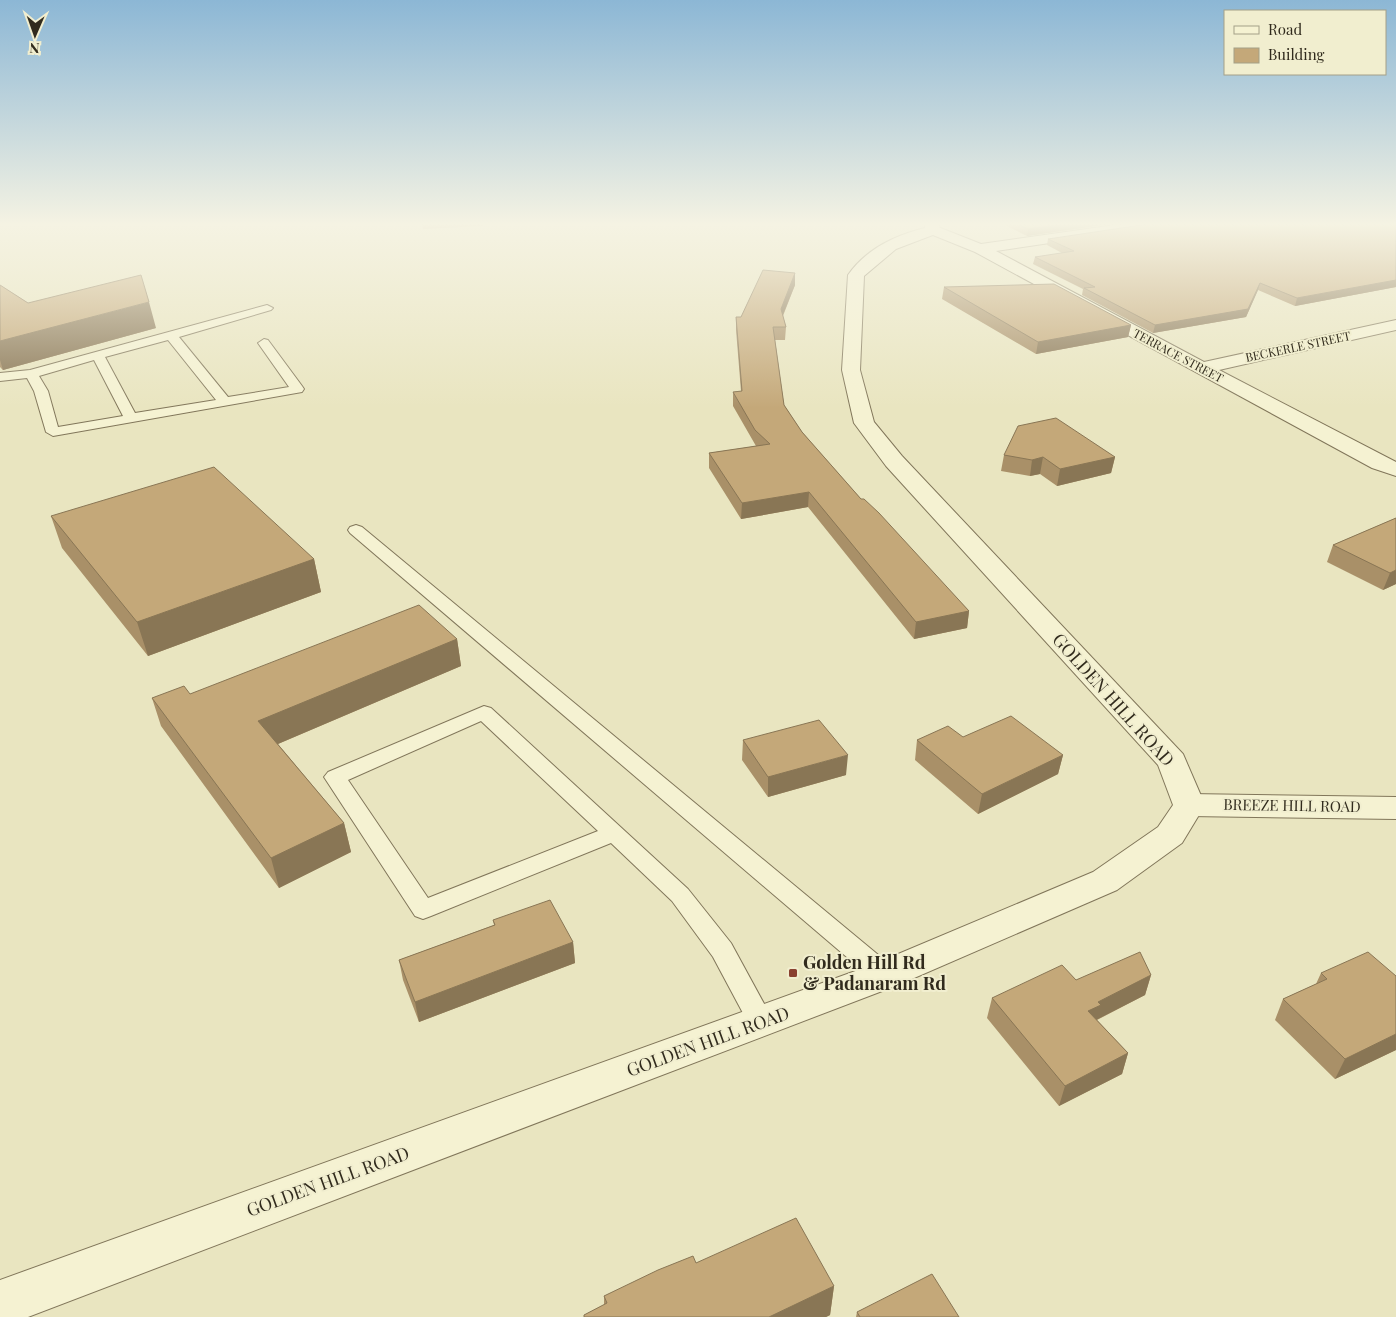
<svg xmlns="http://www.w3.org/2000/svg" width="1396" height="1317" viewBox="0 0 1396 1317" font-family="'Playfair Display',serif">
	<rect width="100%" height="100%" fill="#e9e5c0"/>
	<g fill="none" stroke-linecap="round" stroke-linejoin="round">
		<!-- service casing -->
		<g stroke="#81765a" stroke-width="2">
			<path id="service" d="M267,305L273,308L271,310L179,337L228,397L289,387L258,343L264,339L268,340L302,386L304,389L302,392L53,436L46,432L34,391L27,378L0,381V373L30,370ZM168,340L216,400L135,413L105,357ZM94,360L123,416L58,427L48,391L39,376Z
				M356,525L362,527L894,968L898,975L894,982L885,985L876,982L350,533L348,530L350,527Z
				M484,706L491,708L688,889L731,943L774,1022L770,1030L761,1033L752,1030L713,957L672,901L611,843L431,916L423,919L415,916L324,777L328,772ZM481,721L598,831L428,898L348,780Z"/>
		</g>
		<!-- minor casing -->
		<g stroke="#81765a" stroke-width="2">
			<path id="minor" d="M1122,224H1158L1151,228L996,251L1204,362L1396,320V330L1219,370L1396,462V476L1372,468L975,252L928,233L926,230L933,226L938,227L981,244Z
				M1189,794L1396,797V819L1189,816L1178,813L1173,805L1178,797Z"/>
		</g>
		<!-- tertiary casing -->
		<g stroke="#81765a" stroke-width="2">
			<path id="tertiary" d="M925,224H939L940,230L938,233L896,249L864,276L860,370L874,422L902,456L1183,754L1205,805L1182,843L1117,890L898,985L28,1317H0V1280L872,965L1093,872L1158,827L1173,805L1158,765L886,466L854,423L842,370L848,275C866,249 896,235 925,228Z"/>
		</g>
		<!-- service -->
		<use href="#service" fill="#f5f2d2" fill-rule="evenodd"/>
		<!-- minor -->
		<use href="#minor" fill="#f5f2d2" fill-rule="evenodd"/>
		<!-- tertiary -->
		<use href="#tertiary" fill="#f5f2d2" fill-rule="evenodd"/>
	</g>
	<!-- wall -->
	<path fill="#a99068" d="M422,224H483V226L423,229Z
		M1003,224H1109L1027,236Z
		M1396,224V287L1295,306L1258,290L1246,317L1153,333L1082,295L1083,289L1033,264L1035,257L1062,253L1047,245L1048,239Z
		M795,273V285L783,316L786,327L785,340H775L784,405L802,432L861,499L969,611L967,628L914,639L808,507L741,519L709,468V453L756,446L733,406V392L741,391L736,330V317H741Z
		M0,285L28,303L156,328L3,370L0,367Z
		M944,287L1131,325L1128,337L1036,354L942,299Z
		M1004,455L1115,457L1111,473L1057,486L1040,474L1030,476L1001,471Z
		M51,516L314,559L321,592L148,656L62,548Z
		M1396,518V584L1383,590L1327,562L1333,545Z
		M457,639L461,666L278,744L344,823L351,852L279,888L161,726L152,698L190,694Z
		M963,737L1063,755L1058,774L978,814L915,760L917,740Z
		M743,740L846,775L768,797L742,760Z
		M493,920L573,942L575,963L419,1022L403,980L399,960L494,925Z
		M1321,973L1396,976V1050L1335,1079L1275,1020L1283,999L1316,984Z
		M1151,975L1145,995L1097,1020L1128,1053L1122,1074L1059,1106L987,1018L992,998L1076,980Z
		M696,1263L834,1286L830,1315L826,1317H584V1315L604,1305V1296Z
		M857,1312L959,1317H856Z"/>
	<!-- shaded-wall -->
	<path fill="#897655" d="M1064,224H1109L1027,236L1028,229Z
		M795,273V285L780,322L781,309Z
		M1396,280V287L1295,306L1297,298Z
		M1260,283L1258,290L1246,317L1153,333L1155,325Z
		M149,302L156,328L3,370L0,360V341Z
		M1131,325L1128,337L1036,354L1038,342Z
		M1043,457L1040,474L1030,476L1032,460Z
		M1115,457L1111,473L1057,486L1060,469Z
		M809,492L808,507L741,519L742,503Z
		M314,559L321,592L148,656L137,622Z
		M1396,570V584L1383,590L1390,573Z
		M969,611L967,628L914,639L916,622Z
		M457,639L461,666L266,749L258,721Z
		M848,755L846,775L768,797V777Z
		M1063,755L1058,774L978,814L982,794Z
		M344,823L351,852L279,888L271,858Z
		M573,942L575,963L419,1022L415,1002Z
		M1151,975L1145,995L1096,1020L1088,1011L1098,1002Z
		M1396,1034V1050L1335,1079L1345,1059Z
		M1128,1053L1122,1074L1059,1106L1065,1086Z
		M834,1286L830,1315L826,1317H769Z"/>
	<!-- building -->
	<path fill="#c4a879" stroke="#897655" d="M1018,224H1064L1028,229Z
		M1148,224H1396V280L1297,298L1260,283L1248,309L1155,325L1084,288L1095,287L1035,257L1074,251L1048,239Z
		M763,270L795,273L781,309L786,327H773L784,405L802,432L861,499H864L879,513L969,611L916,622L809,492L742,503L709,453L770,444L755,430L733,392L742,391L736,317H741Z
		M141,275L149,302L0,341V285L28,303Z
		M1054,284L1131,325L1038,342L944,287Z
		M1056,418L1115,457L1060,469L1043,457L1032,460L1004,455L1018,426Z
		M214,467L314,559L137,622L51,516Z
		M1396,518V570L1390,573L1333,545Z
		M419,605L457,639L258,721L344,823L271,858L152,698L184,686L190,694Z
		M1011,716L1063,755L982,794L917,740L948,726L963,737Z
		M819,720L848,755L768,777L743,740Z
		M550,900L573,942L415,1002L399,960L495,925L493,920Z
		M1140,952L1151,975L1098,1002L1101,1005L1088,1011L1128,1053L1065,1086L992,998L1062,965L1076,980Z
		M1368,952L1396,976V1034L1345,1059L1283,999L1327,979L1321,973Z
		M796,1218L834,1286L769,1317H584V1315L607,1303L604,1296L658,1270L693,1256L696,1263Z
		M932,1274L959,1317H860L857,1312Z"/>
	<!-- sky -->
	<linearGradient id="sky" x2="0" y2="1"><stop stop-color="#8cb7d5"/><stop offset="0.55" stop-color="#f5f3e3"/><stop offset="1" stop-color="#f5f3e3" stop-opacity="0"/></linearGradient>
	<rect width="1396" height="408" fill="url(#sky)"/>
	<!-- markers -->
	<rect fill="#8a412f" stroke="#f1eecf" stroke-width="2" x="788" y="968" width="10" height="10" rx="2.5"/>
	<g text-anchor="middle" stroke-width="4" stroke-linejoin="round" paint-order="stroke">
		<!-- far-street labels -->
		<g font-size="12" fill="#312b1d" stroke="#f1eecf">
			<text transform="translate(1298 347) rotate(-12)" y="4">BECKERLE STREET</text>
			<text transform="translate(1178 356) rotate(28)" y="4">TERRACE STREET</text>
		</g>
		<!-- street labels -->
		<g font-size="15" fill="#312b1d" stroke="#f1eecf">
			<text transform="translate(1292 806) rotate(1)" y="5">BREEZE HILL ROAD</text>
		</g>
		<!-- near-street labels -->
		<g font-size="18" fill="#312b1d" stroke="#f1eecf">
			<text transform="translate(1113 700) rotate(48)" y="6">GOLDEN HILL ROAD</text>
			<text transform="translate(708 1042) rotate(-20)" y="6">GOLDEN HILL ROAD</text>
			<text transform="translate(328 1182) rotate(-20)" y="6">GOLDEN HILL ROAD</text>
		</g>
		<!-- near-poi labels -->
		<g font-size="18" font-weight="bold" fill="#312b1d" stroke="#f1eecf" text-anchor="start">
			<text x="803" y="969">Golden Hill Rd<tspan x="803" dy="21">&amp; Padanaram Rd</tspan></text>
		</g>
	</g>
	<!-- legend -->
	<rect x="1224" y="10" width="162" height="65" fill="#f1eecf" stroke="#a4a088"/>
	<rect x="1234" y="26" width="25" height="8" fill="#f5f2d2" stroke="#a4a088"/>
	<text x="1268" y="35" font-size="15" fill="#312b1d">Road</text>
	<rect x="1234" y="48" width="25" height="15" fill="#c4a879" stroke="#a4a088"/>
	<text x="1268" y="60" font-size="15" fill="#312b1d">Building</text>
	<!-- north arrow -->
	<g transform="translate(35 35) rotate(182)" stroke="#f1eecf" stroke-width="4" paint-order="stroke">
	<path d="M0-4L9 19L0 12L-9 19Z" fill="#312b1d"/>
	<text y="-8" font-size="14" font-weight="bold" text-anchor="middle" fill="#312b1d">N</text>
	</g>
</svg>
